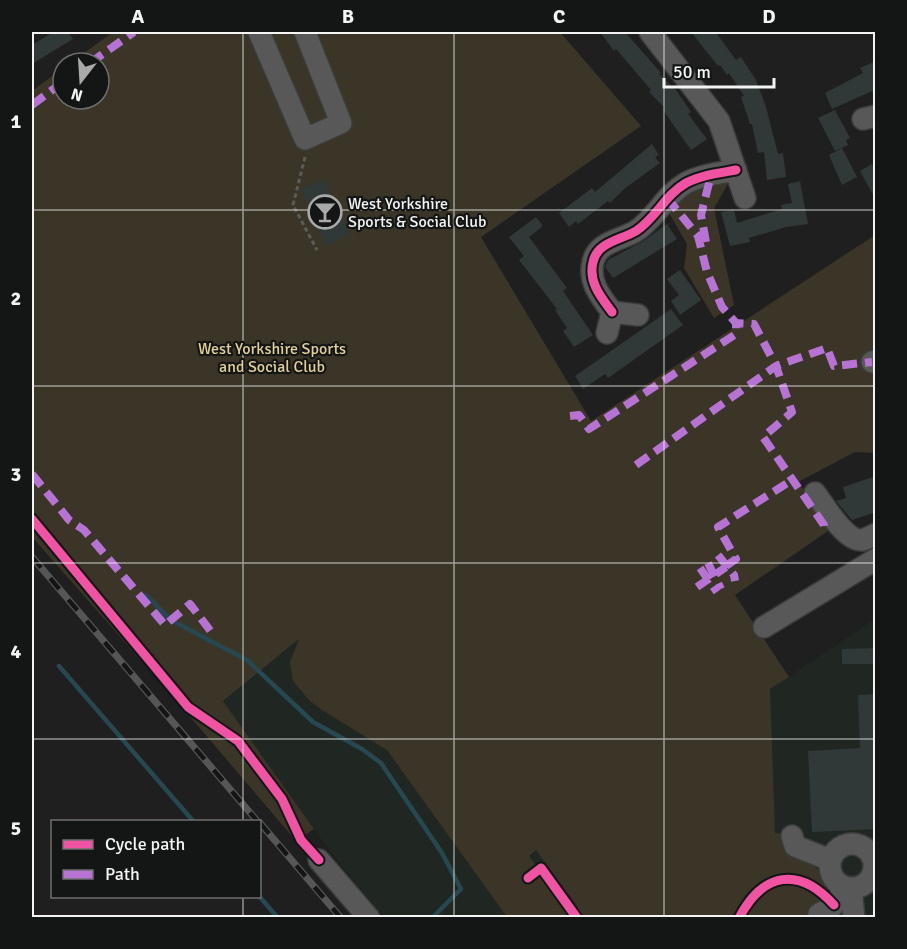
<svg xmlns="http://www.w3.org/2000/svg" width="907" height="949" viewBox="0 0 907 949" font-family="Signika,sans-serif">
	<rect width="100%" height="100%" fill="#1e1f1e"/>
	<!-- built -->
	<path fill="#202722" d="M875,619V917H384L329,850L223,701L302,637L757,698Z"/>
	<!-- green -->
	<path fill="#3a3526" d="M113,32H560L641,126L481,237L591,421L875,235V453L855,452L798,482L831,529L735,595L789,677L770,689L775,833L786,834L791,851L824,873L829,895C789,860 759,875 736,917H579L575,912L578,907L536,850L529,856L574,917H507L387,750L322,710L310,701L293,681L290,662L299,639L223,701L314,829L296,841L175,699L32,537V91L63,68V99H99V63H70Z
		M736,170L714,208L734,305L714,318L684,268L687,244L663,203Z
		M787,881C816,886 821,893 836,917L742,918C755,894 760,887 787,881Z"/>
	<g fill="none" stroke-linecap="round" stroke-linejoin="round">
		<!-- stream -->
		<path stroke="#274751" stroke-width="4.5" d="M143,597L146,595L171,620L247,660L313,722L362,749L381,763L442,853L461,889L432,918
			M59,666L194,822
			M259,896L278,918"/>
	</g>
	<!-- building -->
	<path fill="#313938" d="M53,32H68L73,39L32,64V45Z
		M600,32H625L661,73L659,74L676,90L691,112L688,114L707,139L691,150L663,110L665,108L649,92L651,90L616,49L614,51Z
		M691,32H720L717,34L736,60L741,57L756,80L766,107L778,154L783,153L786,177L767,180L764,152L758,153L752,124H750L741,97L744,96L729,73L727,75L720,65L718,66Z
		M876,61V98L872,91L832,109L825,93L863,73L860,68Z
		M835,110L850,138L846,140L848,145L835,151L818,118Z
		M652,144L659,155L655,157L660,163L624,189L610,203L608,201L578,224L576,221L569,227L559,213L592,188L595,192Z
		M842,148L857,177L842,185L829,155Z
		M872,164L876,172V200L860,171Z
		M324,179L350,235L326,246L301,189Z
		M800,181L808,224L786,227L749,238L750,242L730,246L721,212L734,210L737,223L782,209L781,205L792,203L788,184Z
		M536,217L543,226L529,237L567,288L563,291L593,335L574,347L563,331L567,328L555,310L557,309L519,260L524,256L509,237Z
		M667,224L677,239L613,278L605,267L608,260L642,242Z
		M680,270L701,300L680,315L671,301L679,295L667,279Z
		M671,309L683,325L608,378L605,374L583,389L575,376Z
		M876,476V512L852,520L836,501L846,498L843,487Z
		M876,648V664H842V649Z
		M876,694V829L812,832L808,751L860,748L858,695Z"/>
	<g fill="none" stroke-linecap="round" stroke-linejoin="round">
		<!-- minor casing -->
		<g stroke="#3a3c3a" stroke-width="24">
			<path id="minor" d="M259,32L305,139L341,123L305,32
				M650,32L719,121L745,198
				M863,119L876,116
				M612,312C601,297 588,282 593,262C597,242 621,240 636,231C656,218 665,195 686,183C701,175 719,173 736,170
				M607,333L612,312L638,315
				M872,362L876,361
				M815,493C824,505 845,541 862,540C866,539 872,536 876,534
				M764,627L876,559
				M792,836L795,846L830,860
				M830 866a22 22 0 1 1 44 0a22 22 0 1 1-44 0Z
				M319,860L369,918
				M851,888L854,918
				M819,914L831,908L847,888"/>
		</g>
		<!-- path -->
		<path stroke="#5a5b5a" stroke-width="3" stroke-dasharray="4.5 3" stroke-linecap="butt" d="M305,157L293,205L317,250"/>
		<!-- minor -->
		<use href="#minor" stroke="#575857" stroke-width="21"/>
		<!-- rail casing -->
		<g stroke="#555655" stroke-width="7">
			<path id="rail" d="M32,557L258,822
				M260,823L341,918"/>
		</g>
		<!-- rail -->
		<use href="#rail" stroke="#141615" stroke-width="4.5" stroke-dasharray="14" stroke-linecap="butt"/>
		<!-- quiet -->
		<path stroke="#b673d3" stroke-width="8" stroke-dasharray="15 8" stroke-linecap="butt" d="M90,63L134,32
			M32,105L63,82
			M667,198L698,236L707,272L722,307L736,323L754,324L776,366L792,412L763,437L824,525L825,534
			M706,242L701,215L711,175
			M570,416L579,415L589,429L736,334V323
			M636,465L776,366L827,348L834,366L872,362
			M32,474L69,520L84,530L165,625L190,604L215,637
			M718,555L734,575L735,581
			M708,563L721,589
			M726,566L736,559L718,527L792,480
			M700,568L717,592
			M697,587L726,567"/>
		<!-- cycleway casing -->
		<g stroke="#141615" stroke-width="13">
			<path id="cycleway" d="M612,312C601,297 588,282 593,262C597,242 621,240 636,231C656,218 665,195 686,183C701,175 719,173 736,170
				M32,519L188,707L238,741L282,799L301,840L319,860
				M528,878L541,868L577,918
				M739,918C763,872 799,866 834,905"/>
		</g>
		<!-- cycleway -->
		<use href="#cycleway" stroke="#f153a3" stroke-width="9"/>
	</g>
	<!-- grid -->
	<path fill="none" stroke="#f3f4f3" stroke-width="1.5" stroke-opacity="0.55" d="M243,32V822M454,32V918M664,32V918M32,210H876M32,386H876M32,563H876M32,739H876M243,896V918"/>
	<!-- icons -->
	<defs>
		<g id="bar-ring" transform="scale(1.725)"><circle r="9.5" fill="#141615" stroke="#a8a9a8" stroke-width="1.5"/><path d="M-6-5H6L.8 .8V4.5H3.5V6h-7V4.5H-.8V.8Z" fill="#a8a9a8"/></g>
	</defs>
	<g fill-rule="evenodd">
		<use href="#bar-ring" x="325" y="212"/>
	</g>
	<g text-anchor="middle" stroke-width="4.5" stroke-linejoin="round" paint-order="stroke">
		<!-- poi labels -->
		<g font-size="16" fill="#f3f4f3" stroke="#141615" text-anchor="start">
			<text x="348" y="209">West Yorkshire<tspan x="348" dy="18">Sports &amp; Social Club</tspan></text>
		</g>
		<!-- park labels -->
		<g font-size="16" fill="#e2d098" stroke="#141615">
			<text x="272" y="354">West Yorkshire Sports<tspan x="272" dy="18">and Social Club</tspan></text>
		</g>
	</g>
	<!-- border -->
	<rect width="907" height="949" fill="none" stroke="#141615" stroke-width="66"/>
	<!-- legend -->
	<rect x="51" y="820" width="210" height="78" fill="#141615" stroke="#6d6f6e" stroke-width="1.5"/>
	<rect x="63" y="840" width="30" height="9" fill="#f153a3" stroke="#6d6f6e" stroke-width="1.5"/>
	<text x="105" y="850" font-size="18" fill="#f3f4f3">Cycle path</text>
	<rect x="63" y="870" width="30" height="9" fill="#b673d3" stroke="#6d6f6e" stroke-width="1.5"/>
	<text x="105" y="880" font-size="18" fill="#f3f4f3">Path</text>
	<!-- north arrow -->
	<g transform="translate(81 81) rotate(197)"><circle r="28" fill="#141615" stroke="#6d6f6e" stroke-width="1.5"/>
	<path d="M0-4.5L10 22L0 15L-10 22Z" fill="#a8a9a8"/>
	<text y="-9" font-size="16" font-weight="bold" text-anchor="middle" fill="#f3f4f3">N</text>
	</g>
	<!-- scale -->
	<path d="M664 78v9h110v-9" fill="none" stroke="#f3f4f3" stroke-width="3"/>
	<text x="673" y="78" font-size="18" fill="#f3f4f3" stroke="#141615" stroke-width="4.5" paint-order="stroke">50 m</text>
	<rect x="33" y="33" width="841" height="883" fill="none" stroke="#f3f4f3" stroke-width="2"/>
	<g font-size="20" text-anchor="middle" font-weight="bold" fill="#f3f4f3">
		<text x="138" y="23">A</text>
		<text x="348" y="23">B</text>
		<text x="559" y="23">C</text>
		<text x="769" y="23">D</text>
		<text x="16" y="128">1</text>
		<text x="16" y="305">2</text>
		<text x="16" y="481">3</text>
		<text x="16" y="658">4</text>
		<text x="16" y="835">5</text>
	</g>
</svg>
